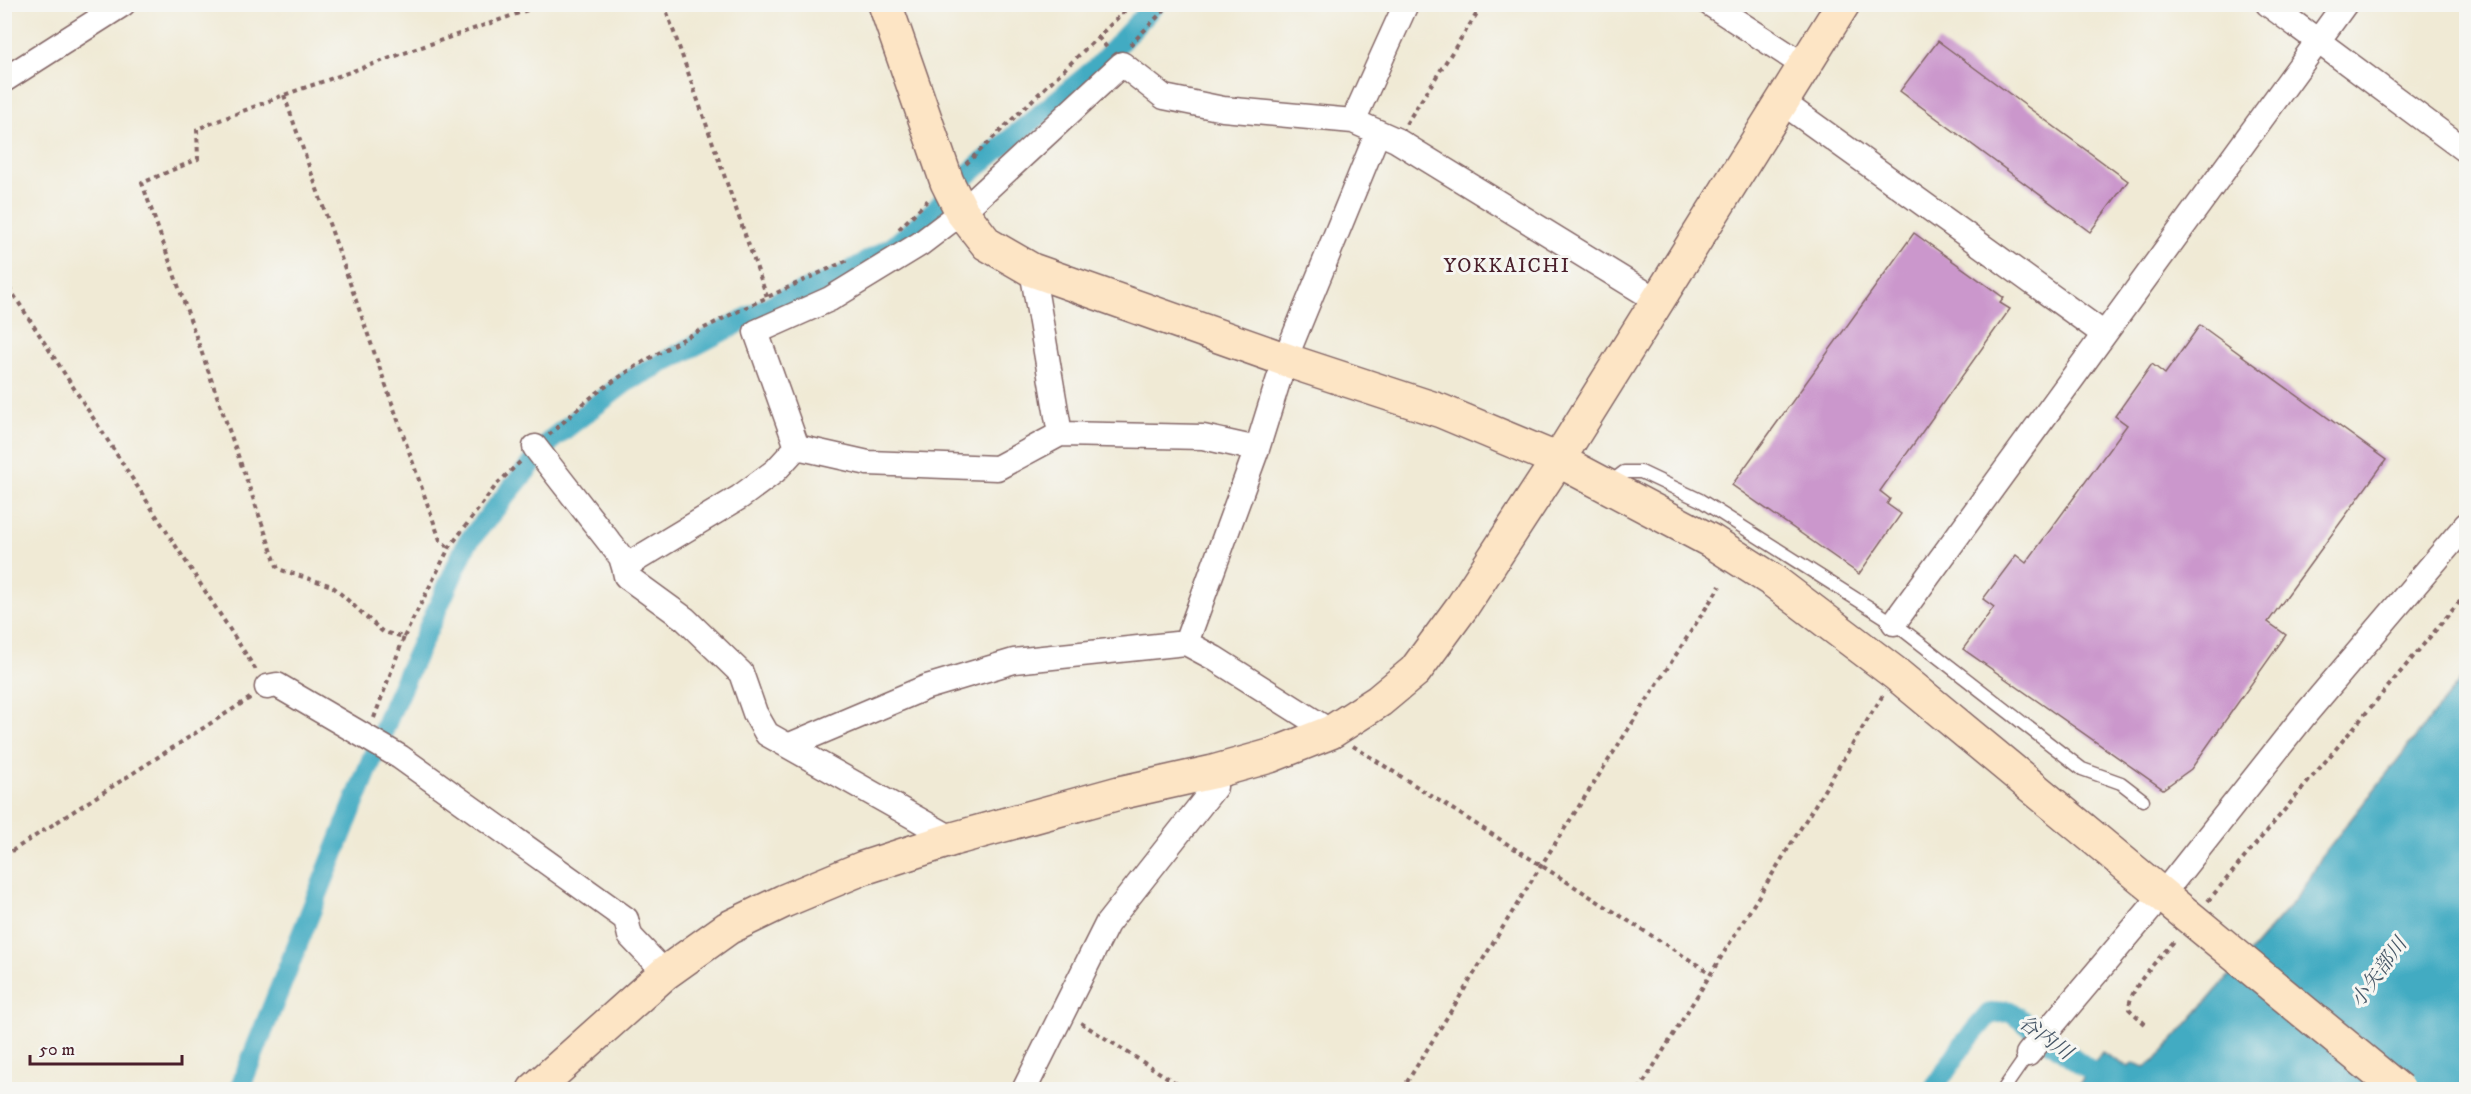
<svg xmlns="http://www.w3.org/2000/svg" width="2471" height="1094" viewBox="0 0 2471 1094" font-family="'IM FELL DW Pica','Noto Serif JP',serif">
	<rect width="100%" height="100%" fill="#f6f6f2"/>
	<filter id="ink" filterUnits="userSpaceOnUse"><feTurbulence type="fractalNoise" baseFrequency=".0167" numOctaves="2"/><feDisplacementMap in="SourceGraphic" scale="12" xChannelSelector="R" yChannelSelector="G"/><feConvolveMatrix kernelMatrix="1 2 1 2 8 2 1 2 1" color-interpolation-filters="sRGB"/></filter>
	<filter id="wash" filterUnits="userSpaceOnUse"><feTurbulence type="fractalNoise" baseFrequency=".008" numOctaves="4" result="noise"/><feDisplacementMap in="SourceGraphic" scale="24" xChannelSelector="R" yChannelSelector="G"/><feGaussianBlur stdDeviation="1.35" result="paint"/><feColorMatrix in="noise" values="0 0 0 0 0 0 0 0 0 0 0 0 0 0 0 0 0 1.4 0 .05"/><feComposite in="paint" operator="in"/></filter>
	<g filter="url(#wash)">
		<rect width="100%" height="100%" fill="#f0ead5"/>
		<!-- water -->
		<path fill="#42abc2" stroke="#466576" stroke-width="1.5" d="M2466,673V1089L2075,1090L2102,1052L2128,1067L2134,1063L2145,1067L2154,1062L2302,892L2322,856Z"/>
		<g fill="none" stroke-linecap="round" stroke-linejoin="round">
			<!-- canal -->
			<path stroke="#42abc2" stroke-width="21" d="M239,1090L394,704L467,543L552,439L626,382L783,299L840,277L894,246L937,208L966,176L1097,67L1155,4
				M1933,1090L1962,1046L1989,1014L2009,1011L2117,1090"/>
		</g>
		<g id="blocks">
			<!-- building -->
			<path fill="#cb97cc" d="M1938,41L2128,181L2090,232L1900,91Z
				M1914,233L2004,298L2000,303L2010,309L1880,491L1890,499L1887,504L1901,514L1859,574L1732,485Z
				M2200,325L2386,460L2268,622L2286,635L2191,769L2163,789L1963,649L1994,607L1983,599L2016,555L2026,563L2127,425L2115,416L2152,364L2165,374Z"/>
		</g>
	</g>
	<g filter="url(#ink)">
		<use href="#blocks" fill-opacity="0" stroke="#846666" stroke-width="1.5"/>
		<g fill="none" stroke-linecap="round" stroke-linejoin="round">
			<!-- lane casing -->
			<g stroke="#846666" stroke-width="15">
				<path id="lane" d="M1611,485L1615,479L1624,472H1641L1700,500L1894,623L2082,769L2121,783L2143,800
					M2003,1090L2028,1054"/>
			</g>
			<!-- street casing -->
			<g stroke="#846666" stroke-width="27">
				<path id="street" d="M1710,4L1805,66
					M2268,4L2466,151
					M4,80L123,4
					M1782,102L2104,334
					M1353,121L1406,4
					M1032,270L1060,434
					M535,447L621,557L624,567L740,497L775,471L797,447
					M1257,449L1203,437L1060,434L997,468L868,463L797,447L756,332L830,299L920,244L962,212L1122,64L1164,97L1223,109L1353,121L1396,140L1658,301
					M624,567L626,576L685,619L741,673L755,713L767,734L953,839
					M1894,623L2345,4
					M1186,643L1257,449L1285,359L1378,132
					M267,687L277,685L400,757L626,919L630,936L665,973
					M790,745L927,687L1014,661L1186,643L1214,658L1331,732
					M2028,1054L2162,895L2303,717L2466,525
					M1024,1090L1107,924L1215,787L1213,772"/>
			</g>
			<!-- secondary casing -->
			<g stroke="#846666" stroke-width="36">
				<path id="secondary" d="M885,4L947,182L962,212L987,244L1032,270L1298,364L1441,411L1558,460L1711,541L1772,580L1896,674L2171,902
					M534,1090L665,973L728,928L784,901L863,868L953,839L1119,793L1213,772L1270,756L1331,732L1379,701L1415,671L1462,607L1558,460L1843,4"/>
			</g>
			<!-- path -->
			<path stroke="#846666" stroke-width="4" stroke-dasharray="4.5 4.5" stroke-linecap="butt" d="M664,4L767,297
				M1098,37L1109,50
				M1130,45L1170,4
				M284,95L440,540L449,548
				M1406,124L1483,4
				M966,164L1132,4
				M899,229L928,200
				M4,280L256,670
				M549,435C564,422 579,407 594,395C668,340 766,298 850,259
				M404,637L449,548L497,484L520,462
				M374,718L404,637L383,632L332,586L278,569L142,183L198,159L197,129L284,95L545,4
				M1353,746L1712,974
				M4,856L250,698
				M2208,901L2466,594
				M1081,1023L1187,1090
				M2145,1024L2129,1009C2129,986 2162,956 2176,939
				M1402,1090L1542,864L1720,586
				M1639,1090L1883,695"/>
			<!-- lane -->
			<use href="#lane" stroke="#fff" stroke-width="12"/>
			<!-- street -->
			<use href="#street" stroke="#fff" stroke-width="24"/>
			<!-- secondary -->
			<use href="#secondary" stroke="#fde5c5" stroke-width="33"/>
			<!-- secondary-bridge casing -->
			<g stroke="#846666" stroke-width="36" stroke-linecap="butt">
				<path id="secondary-bridge" d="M2171,902L2399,1090"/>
			</g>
			<!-- secondary-bridge -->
			<use href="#secondary-bridge" stroke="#fde5c5" stroke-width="33"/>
		</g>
	</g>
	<g text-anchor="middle" stroke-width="6" stroke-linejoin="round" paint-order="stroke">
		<!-- neighbourhood labels -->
		<g font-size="20" letter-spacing="1.5" fill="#4a1f2b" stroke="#f6f6f2">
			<text x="1507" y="272">YOKKAICHI</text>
		</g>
		<!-- water labels -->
		<g font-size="20" font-style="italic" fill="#475767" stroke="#f6f6f2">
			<text transform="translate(2378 972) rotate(-54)" y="7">小矢部川</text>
			<text transform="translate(2046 1037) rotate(36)" y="7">谷内川</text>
		</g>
	</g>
	<!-- margin -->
	<rect width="2471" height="1094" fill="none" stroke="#f6f6f2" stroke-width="24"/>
	<!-- scale -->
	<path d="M30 1055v9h152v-9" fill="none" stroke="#4a1f2b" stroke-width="3"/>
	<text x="39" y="1055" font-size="18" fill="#4a1f2b" stroke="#f6f6f2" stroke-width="4.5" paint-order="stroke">50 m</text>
</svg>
